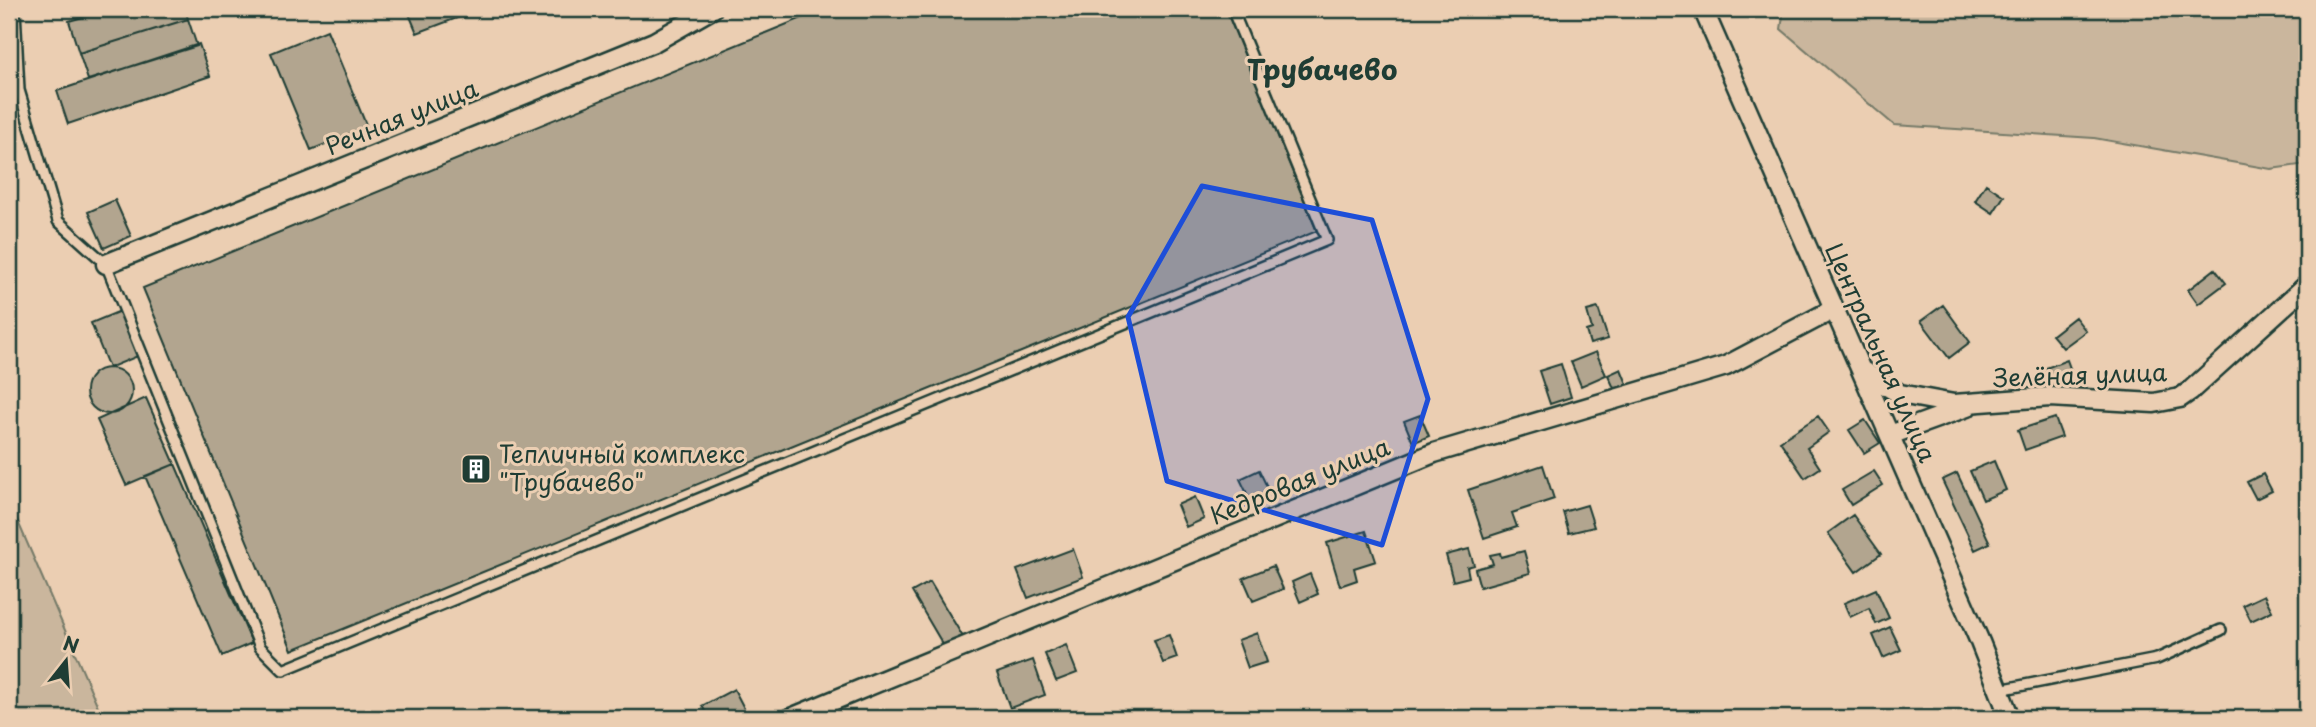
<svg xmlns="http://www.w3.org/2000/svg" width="2316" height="727" viewBox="0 0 2316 727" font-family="'Playpen Sans',sans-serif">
	<rect width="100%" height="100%" fill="#ebceb2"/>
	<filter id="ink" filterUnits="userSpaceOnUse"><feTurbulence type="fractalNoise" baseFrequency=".0143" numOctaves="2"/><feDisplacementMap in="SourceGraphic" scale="14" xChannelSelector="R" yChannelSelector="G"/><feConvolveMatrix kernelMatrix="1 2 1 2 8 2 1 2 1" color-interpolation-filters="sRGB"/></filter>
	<g filter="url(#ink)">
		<!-- green -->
		<path fill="#cab69d" stroke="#747a68" stroke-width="2" d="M1784,9H2307V164L2271,169L2094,138L1894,125L1781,29Z
			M9,501L103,718H9Z"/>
		<!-- building -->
		<path fill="#b2a58f" stroke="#1f3d34" stroke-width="2" d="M110,9H185L188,19L79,53L69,21Z
			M407,9H481L417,33Z
			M824,9H1226L1317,231L292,650L143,288Z
			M188,19L197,46L88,80L79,53Z
			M327,30L367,127L311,150L271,53Z
			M199,44L210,76L68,124L57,91Z
			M1986,184L2004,196L1993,213L1975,201Z
			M115,200L131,236L104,248L88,212Z
			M2215,269L2226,283L2198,304L2188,290Z
			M1943,305L1970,342L1949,358L1921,321Z
			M1598,308L1608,339L1590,344L1586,331L1592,329L1587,311Z
			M120,311L138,356L109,368L91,323Z
			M2075,317L2086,331L2063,348L2052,335Z
			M1596,352L1606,375L1581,386L1571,362Z
			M2067,360L2075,382L2047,393L2038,371Z
			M1561,364L1571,397L1550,404L1539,371Z
			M86 391a23 23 0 1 1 46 0a23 23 0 1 1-46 0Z
			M1621,369L1630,391L1618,397L1608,375Z
			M146,398L175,464L126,485L97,420Z
			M1420,415L1429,436L1413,443L1404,421Z
			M1818,416L1829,432L1807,448L1820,468L1805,478L1780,441Z
			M2055,418L2062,437L2025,450L2018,430Z
			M1865,420L1880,443L1864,453L1849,430Z
			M1994,461L2006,490L1983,500L1970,471Z
			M175,464L252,643L222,656L145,476Z
			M1543,465L1554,499L1512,513L1517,527L1484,538L1468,490Z
			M1259,470L1270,493L1251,502L1240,479Z
			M1874,471L1883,485L1851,505L1842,490Z
			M1957,473L1990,543L1975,550L1942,480Z
			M2263,474L2272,491L2256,499L2247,482Z
			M1195,497L1204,519L1186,527L1177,505Z
			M1587,505L1594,527L1569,533L1563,512Z
			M1853,515L1881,554L1856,572L1828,533Z
			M1366,531L1376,561L1354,568L1357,580L1340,586L1327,543Z
			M1073,549L1083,577L1028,598L1017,570Z
			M1469,549L1474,565L1467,567L1469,577L1453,581L1446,555Z
			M1524,551L1530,573L1480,587L1475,569L1493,564L1490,555L1500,553L1501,557Z
			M1273,566L1283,589L1253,601L1243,578Z
			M1310,574L1318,594L1300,602L1292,582Z
			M930,582L963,637L945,648L912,592Z
			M1876,589L1889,618L1876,624L1869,608L1850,617L1844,603Z
			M2264,595L2272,611L2251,621L2243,605Z
			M1890,627L1901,650L1883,658L1873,635Z
			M1257,633L1267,662L1248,668L1238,640Z
			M1169,635L1177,658L1163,663L1154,640Z
			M1066,645L1077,673L1056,681L1045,654Z
			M1033,660L1045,695L1010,708L997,673Z
			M734,689L746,712L733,718H709L702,706Z"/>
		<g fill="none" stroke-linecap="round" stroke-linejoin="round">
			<!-- service casing -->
			<g stroke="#1f3d34" stroke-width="14">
				<path id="service" d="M15,9L19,90L58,221L106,264L260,647L283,670L1327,240L1232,9
					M1999,690L2157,659L2221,630"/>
			</g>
			<!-- minor casing -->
			<g stroke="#1f3d34" stroke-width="23">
				<path id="minor" d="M1703,9L1980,642L2010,718
					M106,264L654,42L712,9
					M1861,370L1900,394L1954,404L2050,397L2154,403L2180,398L2190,391L2307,285
					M1890,435L1967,407
					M791,718L1434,453L1726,366L1834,309"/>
			</g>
			<!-- service -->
			<use href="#service" stroke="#ebceb2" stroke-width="9"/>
			<!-- minor -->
			<use href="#minor" stroke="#ebceb2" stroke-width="18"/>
		</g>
	</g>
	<!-- marked area -->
	<path fill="#1d4ed8" fill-opacity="0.2" stroke="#1d4ed8" stroke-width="5" stroke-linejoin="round" d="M1202,186L1372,220L1428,399L1382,545L1167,481L1128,317Z"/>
	<!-- icons -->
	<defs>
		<g id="building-square" transform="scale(1.575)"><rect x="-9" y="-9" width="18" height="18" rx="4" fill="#1f3d34" stroke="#ebceb2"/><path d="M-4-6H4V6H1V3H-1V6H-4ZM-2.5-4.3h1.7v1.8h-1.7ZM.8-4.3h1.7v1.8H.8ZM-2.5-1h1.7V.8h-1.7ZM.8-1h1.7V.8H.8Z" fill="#fff"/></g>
	</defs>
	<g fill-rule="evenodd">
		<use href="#building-square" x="476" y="469"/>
	</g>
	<g text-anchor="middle" stroke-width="6" stroke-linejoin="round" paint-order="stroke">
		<!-- street labels -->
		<g font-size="24" fill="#1f3d34" stroke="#ebceb2">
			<text transform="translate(402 118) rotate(-22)" y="8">Речная улица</text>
			<text transform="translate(1880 353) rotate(66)" y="8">Центральная улица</text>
			<text transform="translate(2080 376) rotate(-2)" y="8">Зелёная улица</text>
			<text transform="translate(1300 482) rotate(-22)" y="8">Кедровая улица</text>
		</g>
		<!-- poi labels -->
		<g font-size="24" fill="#1f3d34" stroke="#ebceb2" text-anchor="start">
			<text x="499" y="463">Тепличный комплекс<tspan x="499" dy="28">"Трубачево"</tspan></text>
		</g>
		<!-- quarter labels -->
		<g font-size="28" font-weight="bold" fill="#1f3d34" stroke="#ebceb2">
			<text x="1322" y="80">Трубачево</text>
		</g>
	</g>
	<!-- margin -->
	<rect width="2316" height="727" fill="none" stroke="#ebceb2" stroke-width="35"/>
	<rect x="18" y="18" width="2281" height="692" fill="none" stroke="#1f3d34" stroke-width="2.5" filter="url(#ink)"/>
	<!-- north arrow -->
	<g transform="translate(66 661) rotate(17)" stroke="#ebceb2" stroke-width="5" paint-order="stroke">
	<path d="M0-5L12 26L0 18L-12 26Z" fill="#1f3d34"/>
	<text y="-10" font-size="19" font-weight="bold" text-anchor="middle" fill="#1f3d34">N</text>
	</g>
</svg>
